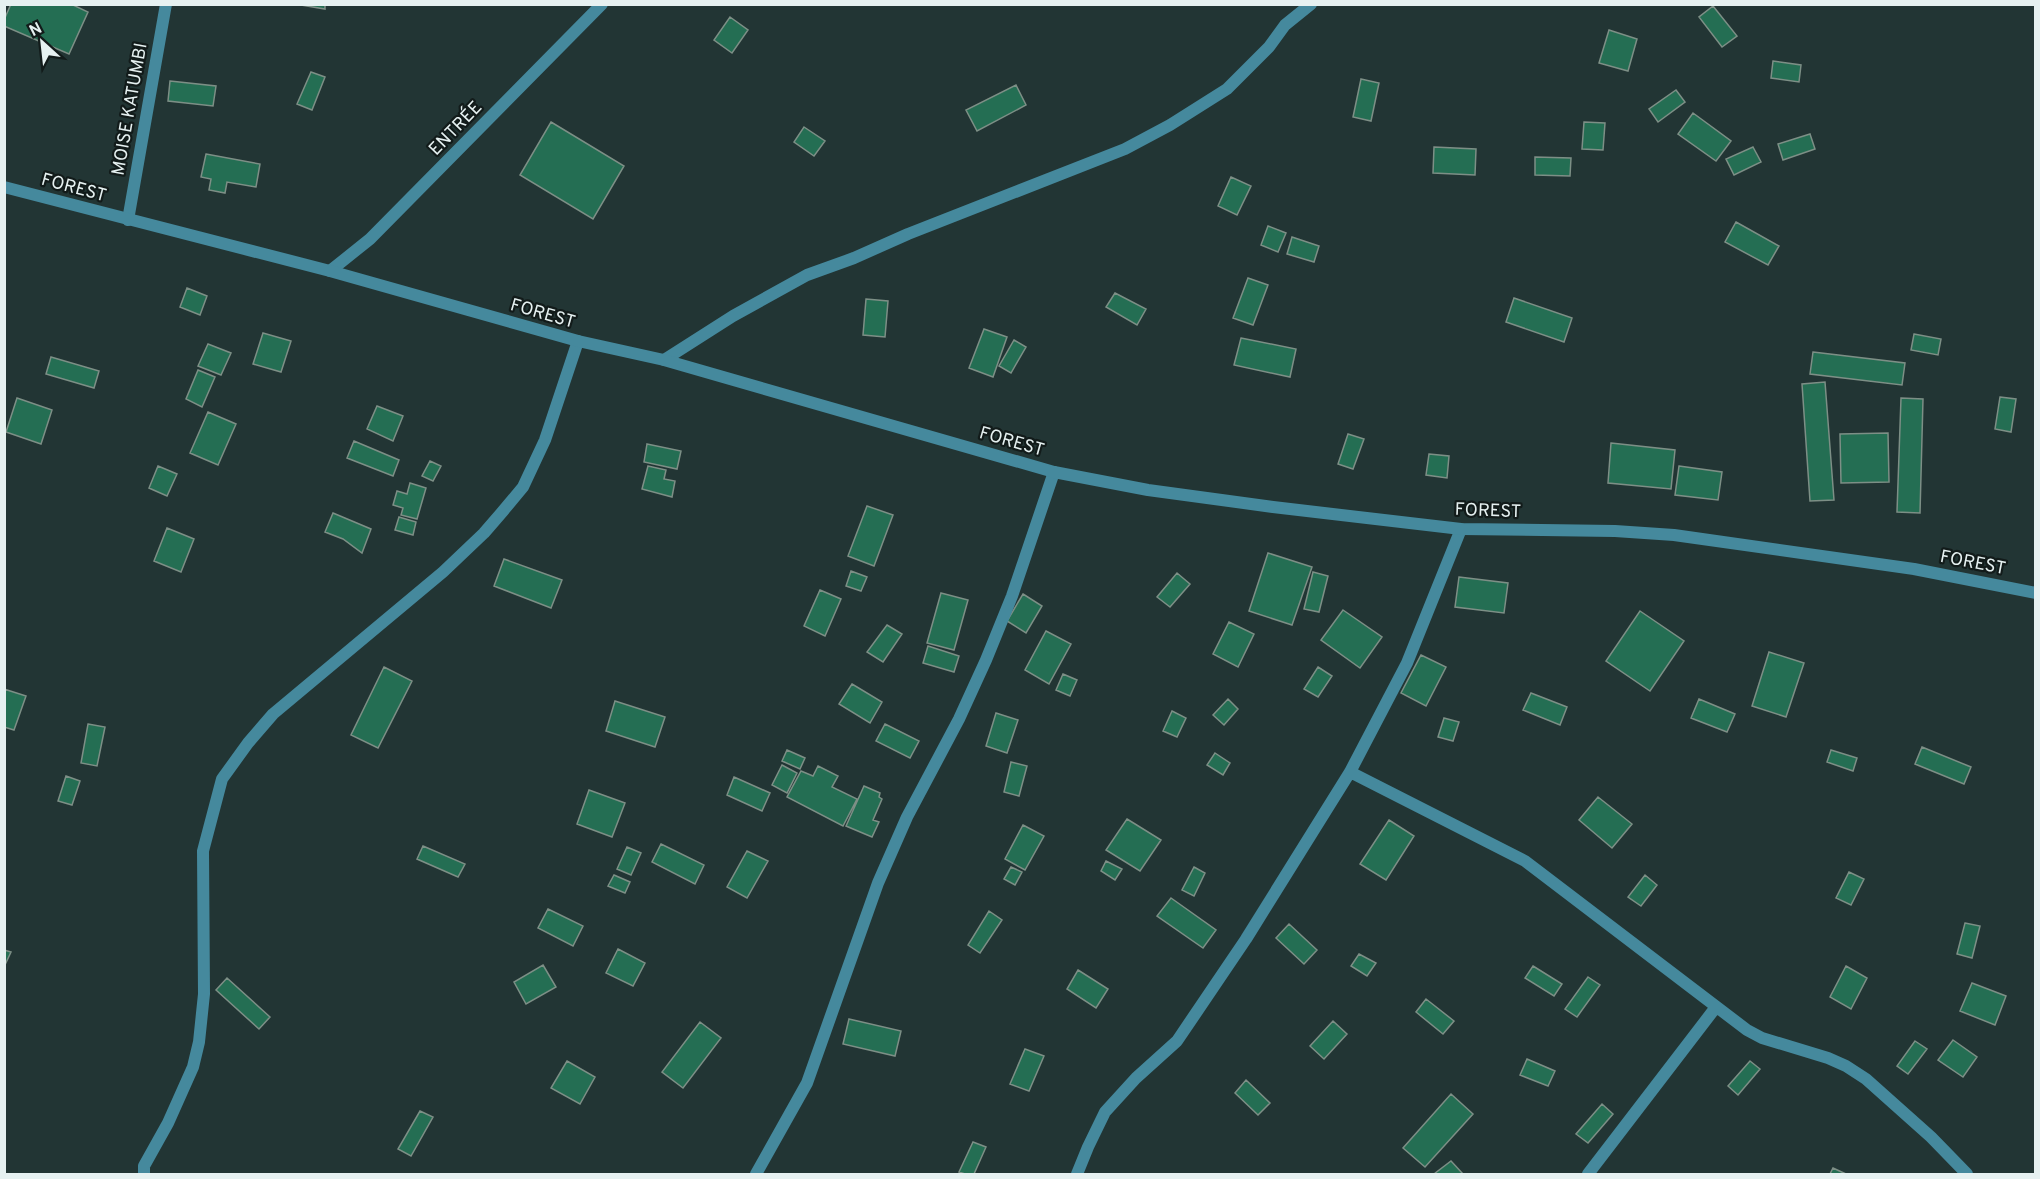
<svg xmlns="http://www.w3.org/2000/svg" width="2040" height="1179" viewBox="0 0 2040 1179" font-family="Overpass,sans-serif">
	<rect width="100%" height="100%" fill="#223534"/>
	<!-- building -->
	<path fill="#246e53" stroke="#7d8f86" stroke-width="1.5" d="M11,4H71L88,12L69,54L4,26V20Z
		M295,4H325V9Z
		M1713,6L1737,36L1722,47L1699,17Z
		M730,17L748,30L732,53L714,40Z
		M1609,30L1637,39L1628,71L1599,63Z
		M1773,61L1801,65L1799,82L1771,78Z
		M311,72L325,77L312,110L297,104Z
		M1361,79L1379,83L1371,121L1353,117Z
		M170,81L216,86L213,106L168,101Z
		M1016,85L1026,105L977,131L966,110Z
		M1676,90L1685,102L1658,122L1649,109Z
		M1693,113L1731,141L1716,161L1678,134Z
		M551,122L624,166L593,219L520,175Z
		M1584,122L1605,123L1603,150L1582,149Z
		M804,127L825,141L814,156L794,142Z
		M1810,134L1815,149L1783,160L1778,144Z
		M1434,147L1476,149L1475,175L1433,173Z
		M1753,147L1761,162L1734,175L1726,159Z
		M206,154L260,164L256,187L227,182L225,193L209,190L211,179L201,177Z
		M1535,157L1571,158L1570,176L1535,175Z
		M1231,177L1251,186L1237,215L1218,206Z
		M1736,222L1779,246L1768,265L1725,242Z
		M1268,226L1286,233L1278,252L1261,245Z
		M1292,237L1319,246L1314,262L1287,254Z
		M1248,278L1268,285L1253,325L1233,318Z
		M187,288L207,296L200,315L180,307Z
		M1115,293L1146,309L1137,325L1106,307Z
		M1514,298L1572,318L1564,342L1506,322Z
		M866,299L888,301L885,337L863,335Z
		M984,329L1007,337L993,377L969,368Z
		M263,333L291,341L281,372L253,364Z
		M1914,334L1941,339L1938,355L1911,350Z
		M1241,338L1296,349L1290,377L1234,365Z
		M1014,340L1026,347L1011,373L999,366Z
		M208,344L231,353L221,375L198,366Z
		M1813,352L1905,363L1902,385L1810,374Z
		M51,357L99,371L94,388L46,374Z
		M198,370L215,377L202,407L186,399Z
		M1825,382L1834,500L1810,501L1802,384Z
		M2000,397L2016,399L2011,432L1995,429Z
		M17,398L52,410L41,444L6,432Z
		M1901,398L1923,399L1920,513L1897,512Z
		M377,406L403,416L393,441L367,429Z
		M208,412L236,424L218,465L190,453Z
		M1888,433L1889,482L1841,483L1840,434Z
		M1348,434L1364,439L1353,469L1338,464Z
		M354,441L399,460L393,476L347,458Z
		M1611,443L1675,450L1671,489L1608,483Z
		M647,444L681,451L677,469L644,462Z
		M1429,454L1449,456L1447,478L1426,475Z
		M430,461L441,466L433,481L422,476Z
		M158,466L177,474L167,496L149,488Z
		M648,466L666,470L664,479L675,481L672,497L642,489Z
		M1679,466L1722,472L1718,500L1675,495Z
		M410,483L426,488L417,519L401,515L403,508L393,505L397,491L407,494Z
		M867,506L893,515L874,566L848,556Z
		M333,513L371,529L362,553L343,539L325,532Z
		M399,517L416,522L413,535L395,530Z
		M167,528L194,539L181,572L154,561Z
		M1268,553L1312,567L1292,625L1249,611Z
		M504,559L562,580L551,608L494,586Z
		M851,571L867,577L861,591L846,586Z
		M1313,572L1328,576L1319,612L1304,609Z
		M1177,573L1190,584L1170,607L1157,597Z
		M1459,577L1508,583L1504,613L1455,607Z
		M820,590L841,599L825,636L804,626Z
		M941,593L968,600L954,650L927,643Z
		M1023,594L1042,606L1026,633L1007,621Z
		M1343,610L1382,637L1360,668L1321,640Z
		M1640,611L1684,641L1650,691L1606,661Z
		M1229,622L1254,634L1238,667L1213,654Z
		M887,625L902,634L883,662L867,652Z
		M1046,631L1071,644L1049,684L1025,670Z
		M928,646L959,656L954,672L923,663Z
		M1769,652L1804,663L1786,717L1752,706Z
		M1421,655L1446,667L1426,706L1401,693Z
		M384,667L412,681L378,748L351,735Z
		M1318,667L1332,676L1318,697L1304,689Z
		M1063,674L1077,680L1070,696L1056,690Z
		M852,684L882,702L870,723L839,704Z
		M4,689L26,696L14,730L4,727Z
		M1531,693L1567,707L1560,725L1523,710Z
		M1228,699L1238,709L1224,725L1213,715Z
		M1699,699L1735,714L1727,732L1691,718Z
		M615,701L665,717L655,747L606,731Z
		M1172,711L1186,718L1177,737L1163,731Z
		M996,713L1018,720L1007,753L986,746Z
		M1444,718L1459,722L1453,741L1438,737Z
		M88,724L105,727L97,766L81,763Z
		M885,724L919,741L910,758L876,741Z
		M1922,747L1971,767L1964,784L1915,764Z
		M787,750L805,758L800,769L782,761Z
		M1831,750L1857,758L1853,771L1827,762Z
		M1215,753L1230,763L1223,775L1207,765Z
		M1011,762L1027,766L1019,796L1004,792Z
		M782,765L797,773L787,793L772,785Z
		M818,766L838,776L832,787L857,799L843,826L787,797L801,771L813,776Z
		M66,776L80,781L72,805L58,801Z
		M734,777L770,793L762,811L727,795Z
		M864,786L880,793L879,797L882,799L873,820L879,822L872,837L846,826Z
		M589,790L625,803L612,837L577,824Z
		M1598,797L1632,824L1612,848L1579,820Z
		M1127,819L1161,840L1140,871L1106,850Z
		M1389,820L1414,836L1386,880L1360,864Z
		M1023,825L1044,836L1025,870L1005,859Z
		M661,844L704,865L695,884L652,862Z
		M423,846L465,864L458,877L417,859Z
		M627,847L641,853L631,875L617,869Z
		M747,851L768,861L747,898L727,887Z
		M1106,861L1122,869L1115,880L1101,871Z
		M1011,867L1022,872L1015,885L1004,879Z
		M1194,867L1205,873L1194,896L1182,890Z
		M1849,872L1864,879L1851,905L1836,898Z
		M614,875L630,882L625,893L608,886Z
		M1645,875L1657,885L1641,906L1628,897Z
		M1171,898L1216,930L1203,948L1157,916Z
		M548,909L583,926L573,946L538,928Z
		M989,911L1002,920L980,953L968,945Z
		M1965,923L1980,926L1972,958L1957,954Z
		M1289,924L1317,950L1304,964L1276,938Z
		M618,949L645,963L633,986L606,973Z
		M4,950L11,952L4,967Z
		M1359,954L1376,963L1367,976L1351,966Z
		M543,965L556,987L526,1004L514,982Z
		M1533,966L1562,984L1554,996L1525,978Z
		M1846,966L1867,978L1851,1009L1830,997Z
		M1078,970L1108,989L1096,1008L1067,989Z
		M1588,977L1600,985L1577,1017L1565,1009Z
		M227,978L270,1017L259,1029L216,990Z
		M1972,983L2006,996L1995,1025L1960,1011Z
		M1426,999L1454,1021L1443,1034L1416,1012Z
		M849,1019L901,1031L895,1056L843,1044Z
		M1333,1021L1347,1034L1324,1059L1310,1046Z
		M700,1022L721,1038L683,1088L662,1072Z
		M1953,1040L1977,1057L1963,1077L1938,1060Z
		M1915,1041L1927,1049L1908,1074L1897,1066Z
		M1025,1049L1044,1056L1029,1091L1010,1084Z
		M1527,1059L1555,1071L1548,1086L1520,1075Z
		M567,1061L595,1077L580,1104L551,1088Z
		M1750,1061L1760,1069L1738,1095L1728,1086Z
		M1246,1080L1270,1103L1258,1115L1235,1093Z
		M1451,1094L1473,1114L1425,1167L1403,1148Z
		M1602,1104L1613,1114L1588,1143L1576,1134Z
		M420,1111L433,1117L411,1156L398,1149Z
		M973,1142L986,1147L974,1174H965L959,1172Z
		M1451,1161L1463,1174H1434Z
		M1833,1168L1846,1174H1830Z"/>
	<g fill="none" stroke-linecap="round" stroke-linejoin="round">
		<!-- minor -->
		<path stroke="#45899d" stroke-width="12" d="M128,220L166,4
			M330,271L370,239L602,4
			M664,360L733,316L807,275L854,258L908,234L1125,149L1170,125L1227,89L1269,47L1285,25L1311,4
			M1350,772L1525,861L1747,1030L1762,1038L1828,1058L1846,1066L1866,1079L1931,1137L1967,1174
			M144,1174V1166L168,1123L193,1067L199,1042L204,994L203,851L222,779L248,743L273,714L443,572L484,533L503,511L523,487L545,440L578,341
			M756,1174L807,1083L878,883L907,817L959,719L986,660L1012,596L1054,472
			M1077,1174L1088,1147L1105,1112L1136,1078L1177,1041L1246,939L1350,772L1407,663L1461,529
			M1588,1174L1716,1007"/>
		<!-- tertiary -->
		<path stroke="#45899d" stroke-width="12" d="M4,187L330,271L578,341L664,360L1054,472L1148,490L1273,507L1461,529L1615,531L1674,535L1914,569L2036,593"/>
	</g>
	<g text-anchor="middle" stroke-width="4.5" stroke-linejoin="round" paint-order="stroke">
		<!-- street labels -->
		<g font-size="18" fill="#e6f1f1" stroke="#121b1a">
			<text transform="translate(129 109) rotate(-80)" y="6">MOISE KATUMBI</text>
			<text transform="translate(455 128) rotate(-46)" y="6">ENTRÉE</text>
			<text transform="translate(74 187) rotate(15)" y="6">FOREST</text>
			<text transform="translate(543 313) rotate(16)" y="6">FOREST</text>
			<text transform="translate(1012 441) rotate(16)" y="6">FOREST</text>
			<text transform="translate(1488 510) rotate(2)" y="6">FOREST</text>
			<text transform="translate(1973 562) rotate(11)" y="6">FOREST</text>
		</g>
	</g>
	<!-- border -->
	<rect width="2040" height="1179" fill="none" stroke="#e6f1f1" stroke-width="12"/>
	<!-- north arrow -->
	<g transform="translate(42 42) rotate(333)" stroke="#121b1a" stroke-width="4.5" paint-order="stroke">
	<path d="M0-4.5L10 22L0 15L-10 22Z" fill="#e6f1f1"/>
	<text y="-9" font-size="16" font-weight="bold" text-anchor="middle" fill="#e6f1f1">N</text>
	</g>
</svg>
